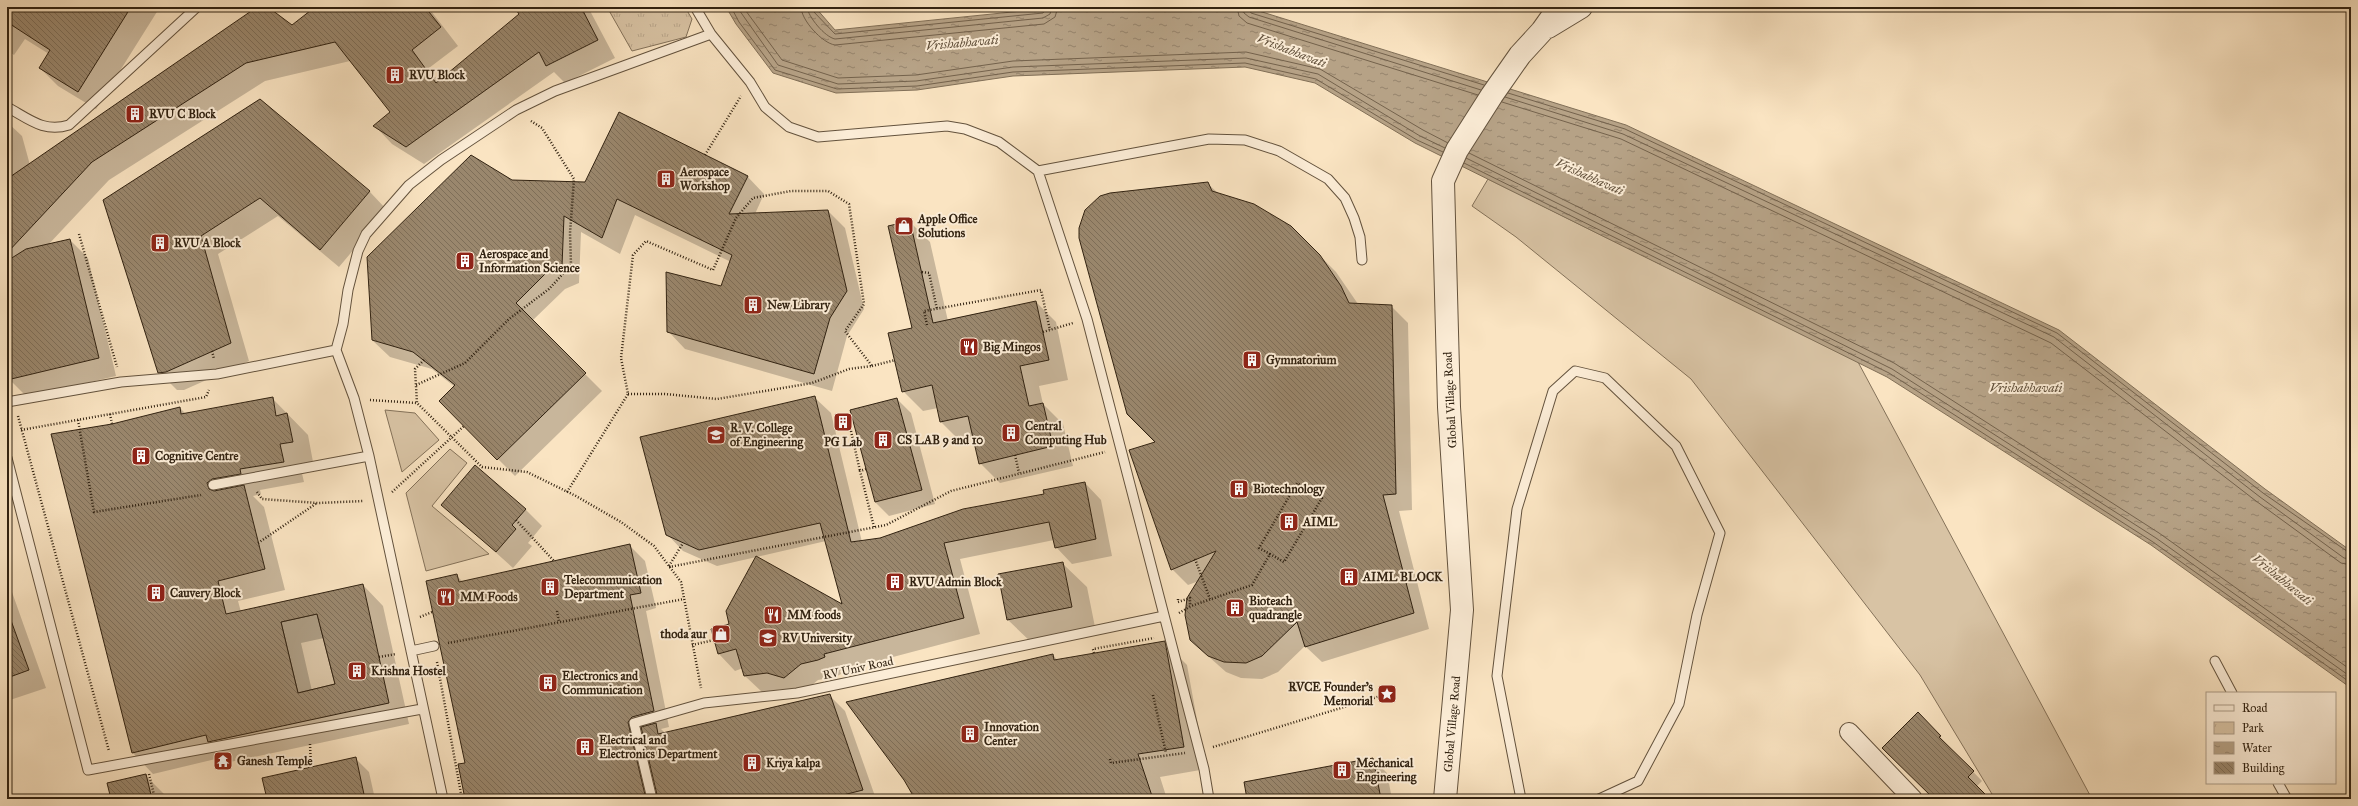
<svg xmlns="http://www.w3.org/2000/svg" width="2358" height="806" viewBox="0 0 2358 806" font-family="'IM FELL Great Primer',serif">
	<defs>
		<pattern id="park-tufts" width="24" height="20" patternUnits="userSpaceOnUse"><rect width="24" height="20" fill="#d8c3a4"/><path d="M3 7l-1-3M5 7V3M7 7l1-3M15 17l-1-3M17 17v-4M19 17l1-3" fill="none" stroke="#baa78c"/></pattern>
		<pattern id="water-ripples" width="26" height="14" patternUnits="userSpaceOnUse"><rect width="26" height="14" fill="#b6a286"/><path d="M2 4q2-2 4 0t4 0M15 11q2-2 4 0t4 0" fill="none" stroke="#95846c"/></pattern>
		<pattern id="building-back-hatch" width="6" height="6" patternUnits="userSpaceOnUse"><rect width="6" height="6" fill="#9a876d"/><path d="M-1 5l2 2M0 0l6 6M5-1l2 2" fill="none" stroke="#7e6e58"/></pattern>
	</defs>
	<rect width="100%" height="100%" fill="#fae4c2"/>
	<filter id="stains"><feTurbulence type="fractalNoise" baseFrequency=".005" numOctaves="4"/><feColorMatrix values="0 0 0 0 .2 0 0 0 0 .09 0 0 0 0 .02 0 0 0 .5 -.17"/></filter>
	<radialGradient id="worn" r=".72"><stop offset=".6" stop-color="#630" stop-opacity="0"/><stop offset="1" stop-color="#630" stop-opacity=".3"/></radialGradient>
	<!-- grass -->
	<path fill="#d8c3a4" stroke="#84725a" d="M1488,179L1858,362L2092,799H1995L1920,675L1691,379L1516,237L1472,206Z
		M385,410L415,413L439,440L402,472Z
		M450,449L467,463L432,506L489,554L426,571L406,493Z
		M317,614L335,684L298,693L281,622Z"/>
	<!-- park -->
	<path fill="url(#park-tufts)" stroke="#84725a" d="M607,7H685L692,19L686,37L632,51Z"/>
	<!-- water -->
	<path fill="url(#water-ripples)" stroke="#816f57" d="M726,7H815L835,30L1061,7H1246L1626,125L2059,330L2265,489L2351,551V688L2151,545L1887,377L1415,143L1315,83L1245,67L1013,76L917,90L836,93L773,73L736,24Z"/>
	<!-- shadow -->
	<path fill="#0003" fill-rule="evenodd" d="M7,7H160L96,109L58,86L40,68L49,54L25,39L14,55L7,50Z
		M259,7H267L292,27L317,7H428L458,46L429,68L439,82L520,15L516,7H588L615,58L565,83L554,72L424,164L392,144L375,126L391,113L350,61L265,81L109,180L48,245L70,240L88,258L116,376L27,397L9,379L7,370V122L22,136L30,165Z
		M260,100L370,192L387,210L339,267L278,216L218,254L249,361L184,390H177L159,372L104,200Z
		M747,176L764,194L755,214L828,211L845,228L864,309L847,336L832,391L685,349L668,331L721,288L731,262L635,215L620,254L581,232L579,283L565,289L532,321L602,391L515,476L440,401L455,387L432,369L390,357L372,340L512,181L586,183Z
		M1207,183L1219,194L1319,255L1336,272L1358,304L1391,306L1408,323L1412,510L1399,511L1429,629L1322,662L1305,646L1278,672L1262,679L1241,678L1226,672L1208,656L1199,581L1188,585L1172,569L1157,443Z
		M910,222L930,242L948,321L1036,302L1056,322L1068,380L1039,386L1043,404L1063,424L1073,466L1000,483L980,463L974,439L961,442L941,422L938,408L923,411L903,391L913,329Z
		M814,397L831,413L862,542L880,539L1085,483L1101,500L1112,556L1072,564L1056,547L1054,540L960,559L980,634L840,671L841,674L835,677L818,680L801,694L784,689L762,692L745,676L743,668L735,671L719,654L712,630L843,606L826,541L717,566L683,551L667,534Z
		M272,398L308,435L313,462L300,465L304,482L260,490L261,494L253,496L264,507L285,590L238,601L241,612L363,585L383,606L409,724L230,762L224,757L153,774L133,753L112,425L180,408L186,414ZM324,638L336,685L312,691L301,643Z
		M897,399L911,413L935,504L889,516L875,502Z
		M443,505L525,509L542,526L528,543L532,546L513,568Z
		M629,545L645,561L656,608L646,611L669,727L661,729L665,733L829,695L845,711L876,799H466L457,576L463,582Z
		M1062,563L1087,587L1096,632L1033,644L1008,620Z
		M7,578L46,688L7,701Z
		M1164,642L1187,665L1206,769L1160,777L1167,799H916L1053,655L1058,661Z
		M1918,714L1982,781L1976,787L1989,799H1934Z
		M355,758L369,772L375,799H268Z
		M1373,759L1387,773L1392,799H1248Z
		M145,775L169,799H112Z"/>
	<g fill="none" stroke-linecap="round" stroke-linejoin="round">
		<!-- shore -->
		<path stroke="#74624c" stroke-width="1" d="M731,7L739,22L775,70L837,89L917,86L1013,72L1245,63L1316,79L1417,140L1443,152
			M737,7L778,65L838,84L916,81L1013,67L1246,58L1318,74L1420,136L1445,148
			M743,7L782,60L838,78L916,75L1013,61L1246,52L1320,69L1423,130L1448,143
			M801,7C801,20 822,43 835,45L1044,24L1055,17L1058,7
			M807,7C808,17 825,37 835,39L1043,18L1050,14L1052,7
			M812,7L813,11L835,34L1043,13L1047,7
			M1237,7L1239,16L1247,23L1478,95
			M1243,7L1244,13L1249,17L1481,90
			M1248,7L1251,13L1484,85
			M1508,93L1625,129L2057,333L2263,493L2351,554
			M1505,97L1623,134L2054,337L2260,497L2344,558L2351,559
			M1502,102L1621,139L2051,343L2256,501L2341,563L2351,565
			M1469,153L1894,363L2159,533L2351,670
			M1466,158L1892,369L2156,538L2351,677
			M1464,163L1889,373L2153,542L2351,683"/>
	</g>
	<!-- building -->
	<path fill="url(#building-back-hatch)" stroke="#312211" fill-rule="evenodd" d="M7,7H131L78,92L39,68L50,50L7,22Z
		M257,7H268L292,25L315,7H425L441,27L412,50L436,83L519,14L514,7H581L598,40L546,66L539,52L406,147L373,126L390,112L335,42L246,63L92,162L7,253V179Z
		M260,99L370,191L320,250L260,198L201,236L231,343L166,372L158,373L103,200Z
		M619,112L748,176L729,214L828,210L847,291L830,318L814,374L667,332L666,272L721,286L732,255L617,199L602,238L564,216L562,266L547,272L516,303L586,373L497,460L439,401L455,385L413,352L372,340L367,257L471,155L512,180L585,182Z
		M1208,182L1212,191L1254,204L1291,226L1320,255L1341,286L1349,303L1392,305L1396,494L1383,495L1414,613L1305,647L1297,622L1262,656L1246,663L1224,662L1208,656L1190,640L1185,615L1187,598L1216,551L1171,570L1129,450L1155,442L1127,414L1079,238V228L1085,210L1100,196L1110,193Z
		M910,221L933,323L1036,301L1049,360L1020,366L1029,406L1043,403L1053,446L979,464L968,416L940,422L932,385L902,392L888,333L912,328L888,226Z
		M70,239L99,358L7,380V261L26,249Z
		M815,396L851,542L880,538L963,509L1044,494L1043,490L1085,482L1096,539L1055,548L1049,522L944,543L964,618L824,654L825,657L818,660L801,664L784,678L767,673L744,676L736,649L718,654L711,629L729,624L726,611L756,556L842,604L820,523L699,550L666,535L640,437Z
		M273,397L276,416L287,413L293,442L280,444L284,462L240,469L241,474L212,479L207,483L209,489L214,491L244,485L265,569L218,581L226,614L363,584L389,703L208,742L206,735L132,753L51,434L112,424L180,407L181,414ZM317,614L335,684L298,693L281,622Z
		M897,398L922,490L875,502L850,410Z
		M475,465L526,509L512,525L516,529L496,552L441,505Z
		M630,544L641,593L630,595L654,711L632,717L628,722L646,799H465L458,764L465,763L426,581L457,574L459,582Z
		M1063,562L1072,607L1007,620L998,574Z
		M7,615H9L29,670L7,678Z
		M1165,641L1184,747L1138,754L1153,799H915L904,780L846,702L1053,654L1054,660Z
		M830,694L863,790L827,799H658L641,727L656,723L658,734Z
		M1918,712L1941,736L1939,737L1974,771L1968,777L1990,799H1934L1882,748Z
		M356,757L365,799H267L262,778Z
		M1373,758L1381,799H1247L1244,782Z
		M146,774L152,799H111L107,783Z"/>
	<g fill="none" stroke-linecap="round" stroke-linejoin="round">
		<!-- service casing -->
		<g stroke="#63523d" stroke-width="11">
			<path id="service" d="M695,7L711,34L750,82L765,107L789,127L818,137L947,126L965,129L999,142L1038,171L1087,319L1204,769L1209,799
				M7,107C29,119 44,133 69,125L197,7
				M1038,171L1209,139L1245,140L1279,151L1328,179L1345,198L1354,218L1360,237L1362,260
				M7,402L121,382L217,374L336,350
				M7,458L88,770L422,709
				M213,485L369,456
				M411,651L434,646
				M2215,661L2232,693
				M2278,783L2287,799
				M443,799L369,456L354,398L336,350L343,324L348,290L358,251L366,234L409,185L441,160L516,110L555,91L711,34
				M652,799L634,723L704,703L797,693L1164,616
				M1521,799L1497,676L1517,509L1553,391L1575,371L1605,378L1676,446L1720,533L1697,615L1679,704L1638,781L1599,799"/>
		</g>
		<!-- minor casing -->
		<g stroke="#63523d" stroke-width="20">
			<path id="minor" d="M1849,732L1913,799"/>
		</g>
		<!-- tertiary casing -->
		<g stroke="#63523d" stroke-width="24">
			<path id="tertiary" d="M1548,27L1581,7
				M1445,799L1462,610L1449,407L1443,181L1457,150L1492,95L1520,55L1542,31L1559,7"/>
		</g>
		<!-- path -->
		<path stroke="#312211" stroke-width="2.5" stroke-dasharray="1 2" stroke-linecap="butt" d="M705,155L741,96
			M79,234L117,367
			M922,272L929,273L937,309
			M927,325L924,311L1041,290L1050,330
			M1043,332L1073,323
			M212,351L214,359
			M424,360L415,369L417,403L482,467L527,472L576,496L621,522L654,546L681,582L701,688
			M872,366L895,360
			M416,385L465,363L509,319L549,289L571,265L570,233L574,179L542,128L531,121
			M370,400L417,403
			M110,414L112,424
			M18,416L109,751
			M78,420L94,512L201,495
			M21,430L206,397L209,390
			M851,431L860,471
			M1015,455L1019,473
			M866,469L860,471L874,527
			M257,492L262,499L318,503L364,501
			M392,492L464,426
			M567,492L628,394L621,358L633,255L646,241L713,270L736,218L753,198L791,191H828L849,204L864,304L845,331L872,366L849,369L812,383L717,399L665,394H628
			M516,520L554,561
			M258,543L317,503
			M1195,559L1210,599
			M669,566L683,543
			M669,567L886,525L951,491L1105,452
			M1178,599V602L1190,598V606
			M557,611L559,622
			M1179,613L1191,606L1252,585L1270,554L1284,562L1322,498L1297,483L1259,548L1270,554
			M420,617L432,612
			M448,643L684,599
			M692,645L714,640
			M1094,653L1093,649L1154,638
			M379,657L396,654
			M437,662L462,799
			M1153,695L1166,753
			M310,744L311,767
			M1213,747L1387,694
			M1110,759L1111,763L1185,753
			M149,774L155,799"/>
		<!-- service -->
		<use href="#service" stroke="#fcedd7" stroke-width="9"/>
		<!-- minor -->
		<use href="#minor" stroke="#fcedd7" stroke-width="18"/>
		<!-- tertiary -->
		<use href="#tertiary" stroke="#fcedd7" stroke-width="22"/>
	</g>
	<!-- icons -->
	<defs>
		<g id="building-square" transform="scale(1)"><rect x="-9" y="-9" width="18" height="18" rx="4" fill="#8f2418" stroke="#fcedd7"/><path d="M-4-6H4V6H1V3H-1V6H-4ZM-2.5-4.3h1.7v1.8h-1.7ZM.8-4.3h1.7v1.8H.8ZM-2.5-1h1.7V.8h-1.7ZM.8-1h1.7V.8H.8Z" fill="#fff"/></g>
		<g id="shop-square" transform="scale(1)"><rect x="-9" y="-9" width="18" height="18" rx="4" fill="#8f2418" stroke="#fcedd7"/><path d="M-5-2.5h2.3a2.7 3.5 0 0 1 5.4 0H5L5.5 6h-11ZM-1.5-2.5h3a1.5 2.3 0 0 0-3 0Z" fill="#fff"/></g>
		<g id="restaurant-square" transform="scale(1)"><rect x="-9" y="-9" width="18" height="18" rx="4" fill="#8f2418" stroke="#fcedd7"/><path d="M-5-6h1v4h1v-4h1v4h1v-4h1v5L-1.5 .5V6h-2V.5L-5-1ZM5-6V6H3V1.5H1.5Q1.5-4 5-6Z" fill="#fff"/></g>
		<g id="university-square" transform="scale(1)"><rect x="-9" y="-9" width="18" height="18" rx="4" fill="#8f2418" stroke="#fcedd7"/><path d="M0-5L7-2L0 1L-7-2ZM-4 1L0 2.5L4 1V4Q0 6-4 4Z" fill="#fff"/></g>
		<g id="sight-square" transform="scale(1)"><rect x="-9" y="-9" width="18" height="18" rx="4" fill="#8f2418" stroke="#fcedd7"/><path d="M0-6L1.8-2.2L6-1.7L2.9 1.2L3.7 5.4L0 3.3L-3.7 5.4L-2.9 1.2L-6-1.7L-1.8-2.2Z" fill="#fff"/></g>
		<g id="temple-square" transform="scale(1)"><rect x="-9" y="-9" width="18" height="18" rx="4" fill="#8f2418" stroke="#fcedd7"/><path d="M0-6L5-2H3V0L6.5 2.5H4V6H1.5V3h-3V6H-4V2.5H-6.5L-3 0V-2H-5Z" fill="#fff"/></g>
	</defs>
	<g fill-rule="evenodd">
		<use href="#building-square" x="395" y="75"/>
		<use href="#building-square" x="135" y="114"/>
		<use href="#building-square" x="666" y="179"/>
		<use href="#shop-square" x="904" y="226"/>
		<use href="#building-square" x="160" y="243"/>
		<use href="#building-square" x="465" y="261"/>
		<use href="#building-square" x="753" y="305"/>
		<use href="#restaurant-square" x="969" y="347"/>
		<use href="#building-square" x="1252" y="360"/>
		<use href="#building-square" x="843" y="422"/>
		<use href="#building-square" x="1011" y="433"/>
		<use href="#university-square" x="716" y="435"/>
		<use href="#building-square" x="883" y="440"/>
		<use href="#building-square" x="141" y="456"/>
		<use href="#building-square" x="1239" y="489"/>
		<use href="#building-square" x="1289" y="522"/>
		<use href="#building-square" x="1349" y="577"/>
		<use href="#building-square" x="895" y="582"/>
		<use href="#building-square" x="550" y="587"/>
		<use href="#building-square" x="156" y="593"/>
		<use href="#restaurant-square" x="446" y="597"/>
		<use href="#building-square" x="1235" y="608"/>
		<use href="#restaurant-square" x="773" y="615"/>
		<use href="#shop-square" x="721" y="634"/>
		<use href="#university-square" x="768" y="638"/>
		<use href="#building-square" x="357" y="671"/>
		<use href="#building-square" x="548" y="683"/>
		<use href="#sight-square" x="1387" y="694"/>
		<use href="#building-square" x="970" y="734"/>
		<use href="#building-square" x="585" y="747"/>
		<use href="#temple-square" x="223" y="761"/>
		<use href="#building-square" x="752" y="763"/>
		<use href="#building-square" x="1342" y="770"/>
	</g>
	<g text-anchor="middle" stroke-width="4" stroke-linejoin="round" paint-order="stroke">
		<!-- poi labels -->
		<g font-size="12" font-weight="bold" fill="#312211" stroke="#fcedd7" text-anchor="start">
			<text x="409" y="79">RVU Block</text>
			<text x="149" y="118">RVU C Block</text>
			<text x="680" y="176">Aerospace<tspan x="680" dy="14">Workshop</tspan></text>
			<text x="918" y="223">Apple Office<tspan x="918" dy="14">Solutions</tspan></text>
			<text x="174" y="247">RVU A Block</text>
			<text x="479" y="258">Aerospace and<tspan x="479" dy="14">Information Science</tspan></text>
			<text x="767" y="309">New Library</text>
			<text x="983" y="351">Big Mingos</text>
			<text x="1266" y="364">Gymnatorium</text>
			<text x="1025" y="430">Central<tspan x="1025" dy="14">Computing Hub</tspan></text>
			<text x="730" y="432">R. V. College<tspan x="730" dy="14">of Engineering</tspan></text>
			<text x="897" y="444">CS LAB 9 and 10</text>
			<text x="843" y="446" text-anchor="middle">PG Lab</text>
			<text x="155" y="460">Cognitive Centre</text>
			<text x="1253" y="493">Biotechnology</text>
			<text x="1303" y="526">AIML</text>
			<text x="1363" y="581">AIML BLOCK</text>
			<text x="564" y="584">Telecommunication<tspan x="564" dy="14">Department</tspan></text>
			<text x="909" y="586">RVU Admin Block</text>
			<text x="170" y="597">Cauvery Block</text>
			<text x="460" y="601">MM Foods</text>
			<text x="1249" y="605">Bioteach<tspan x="1249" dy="14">quadrangle</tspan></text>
			<text x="787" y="619">MM foods</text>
			<text x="707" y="638" text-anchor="end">thoda aur</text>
			<text x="782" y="642">RV University</text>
			<text x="371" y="675">Krishna Hostel</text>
			<text x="562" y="680">Electronics and<tspan x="562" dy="14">Communication</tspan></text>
			<text x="1373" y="691" text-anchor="end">RVCE Founder's<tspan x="1373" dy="14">Memorial</tspan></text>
			<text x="984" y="731">Innovation<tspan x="984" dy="14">Center</tspan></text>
			<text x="599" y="744">Electrical and<tspan x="599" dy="14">Electronics Department</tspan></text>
			<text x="237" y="765">Ganesh Temple</text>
			<text x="766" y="767">Kriya kalpa</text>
			<text x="1356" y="767">Mechanical<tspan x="1356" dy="14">Engineering</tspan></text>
		</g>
		<!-- street labels -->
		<g font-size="12" fill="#312211" stroke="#fcedd7">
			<text transform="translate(1450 400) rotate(-93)" y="4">Global Village Road</text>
			<text transform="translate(858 668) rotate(-12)" y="4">RV Univ Road</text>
			<text transform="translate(1452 724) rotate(-85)" y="4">Global Village Road</text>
		</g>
		<!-- water labels -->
		<g font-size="13" font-style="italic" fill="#604f3a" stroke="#fcedd7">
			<text transform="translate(962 42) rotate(-5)" y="5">Vrishabhavati</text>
			<text transform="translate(1292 50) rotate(21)" y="5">Vrishabhavati</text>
			<text transform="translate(1590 176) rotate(24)" y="5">Vrishabhavati</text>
			<text x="2026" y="392">Vrishabhavati</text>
			<text transform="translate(2283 579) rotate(39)" y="5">Vrishabhavati</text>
		</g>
	</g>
	<!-- margin -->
	<rect width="2358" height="806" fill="none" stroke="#fae4c2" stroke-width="24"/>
	<rect x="8" y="8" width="2342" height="790" fill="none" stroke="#312211" stroke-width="2"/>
	<rect x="12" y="12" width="2334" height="782" fill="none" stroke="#312211"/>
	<!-- legend -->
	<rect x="2206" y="692" width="130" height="92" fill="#fcedd7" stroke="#ab9c88"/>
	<rect x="2214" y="705" width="20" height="6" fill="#fcedd7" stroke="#ab9c88"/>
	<text x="2242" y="712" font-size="12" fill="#312211">Road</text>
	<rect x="2214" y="722" width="20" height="12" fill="url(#park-tufts)" stroke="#ab9c88"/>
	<text x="2242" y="732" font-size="12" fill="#312211">Park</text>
	<rect x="2214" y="742" width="20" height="12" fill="url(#water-ripples)" stroke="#ab9c88"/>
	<text x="2242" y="752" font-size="12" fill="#312211">Water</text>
	<rect x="2214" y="762" width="20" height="12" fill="url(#building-back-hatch)" stroke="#ab9c88"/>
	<text x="2242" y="772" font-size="12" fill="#312211">Building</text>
	<rect width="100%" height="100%" filter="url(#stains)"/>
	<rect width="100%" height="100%" fill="url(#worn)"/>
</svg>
